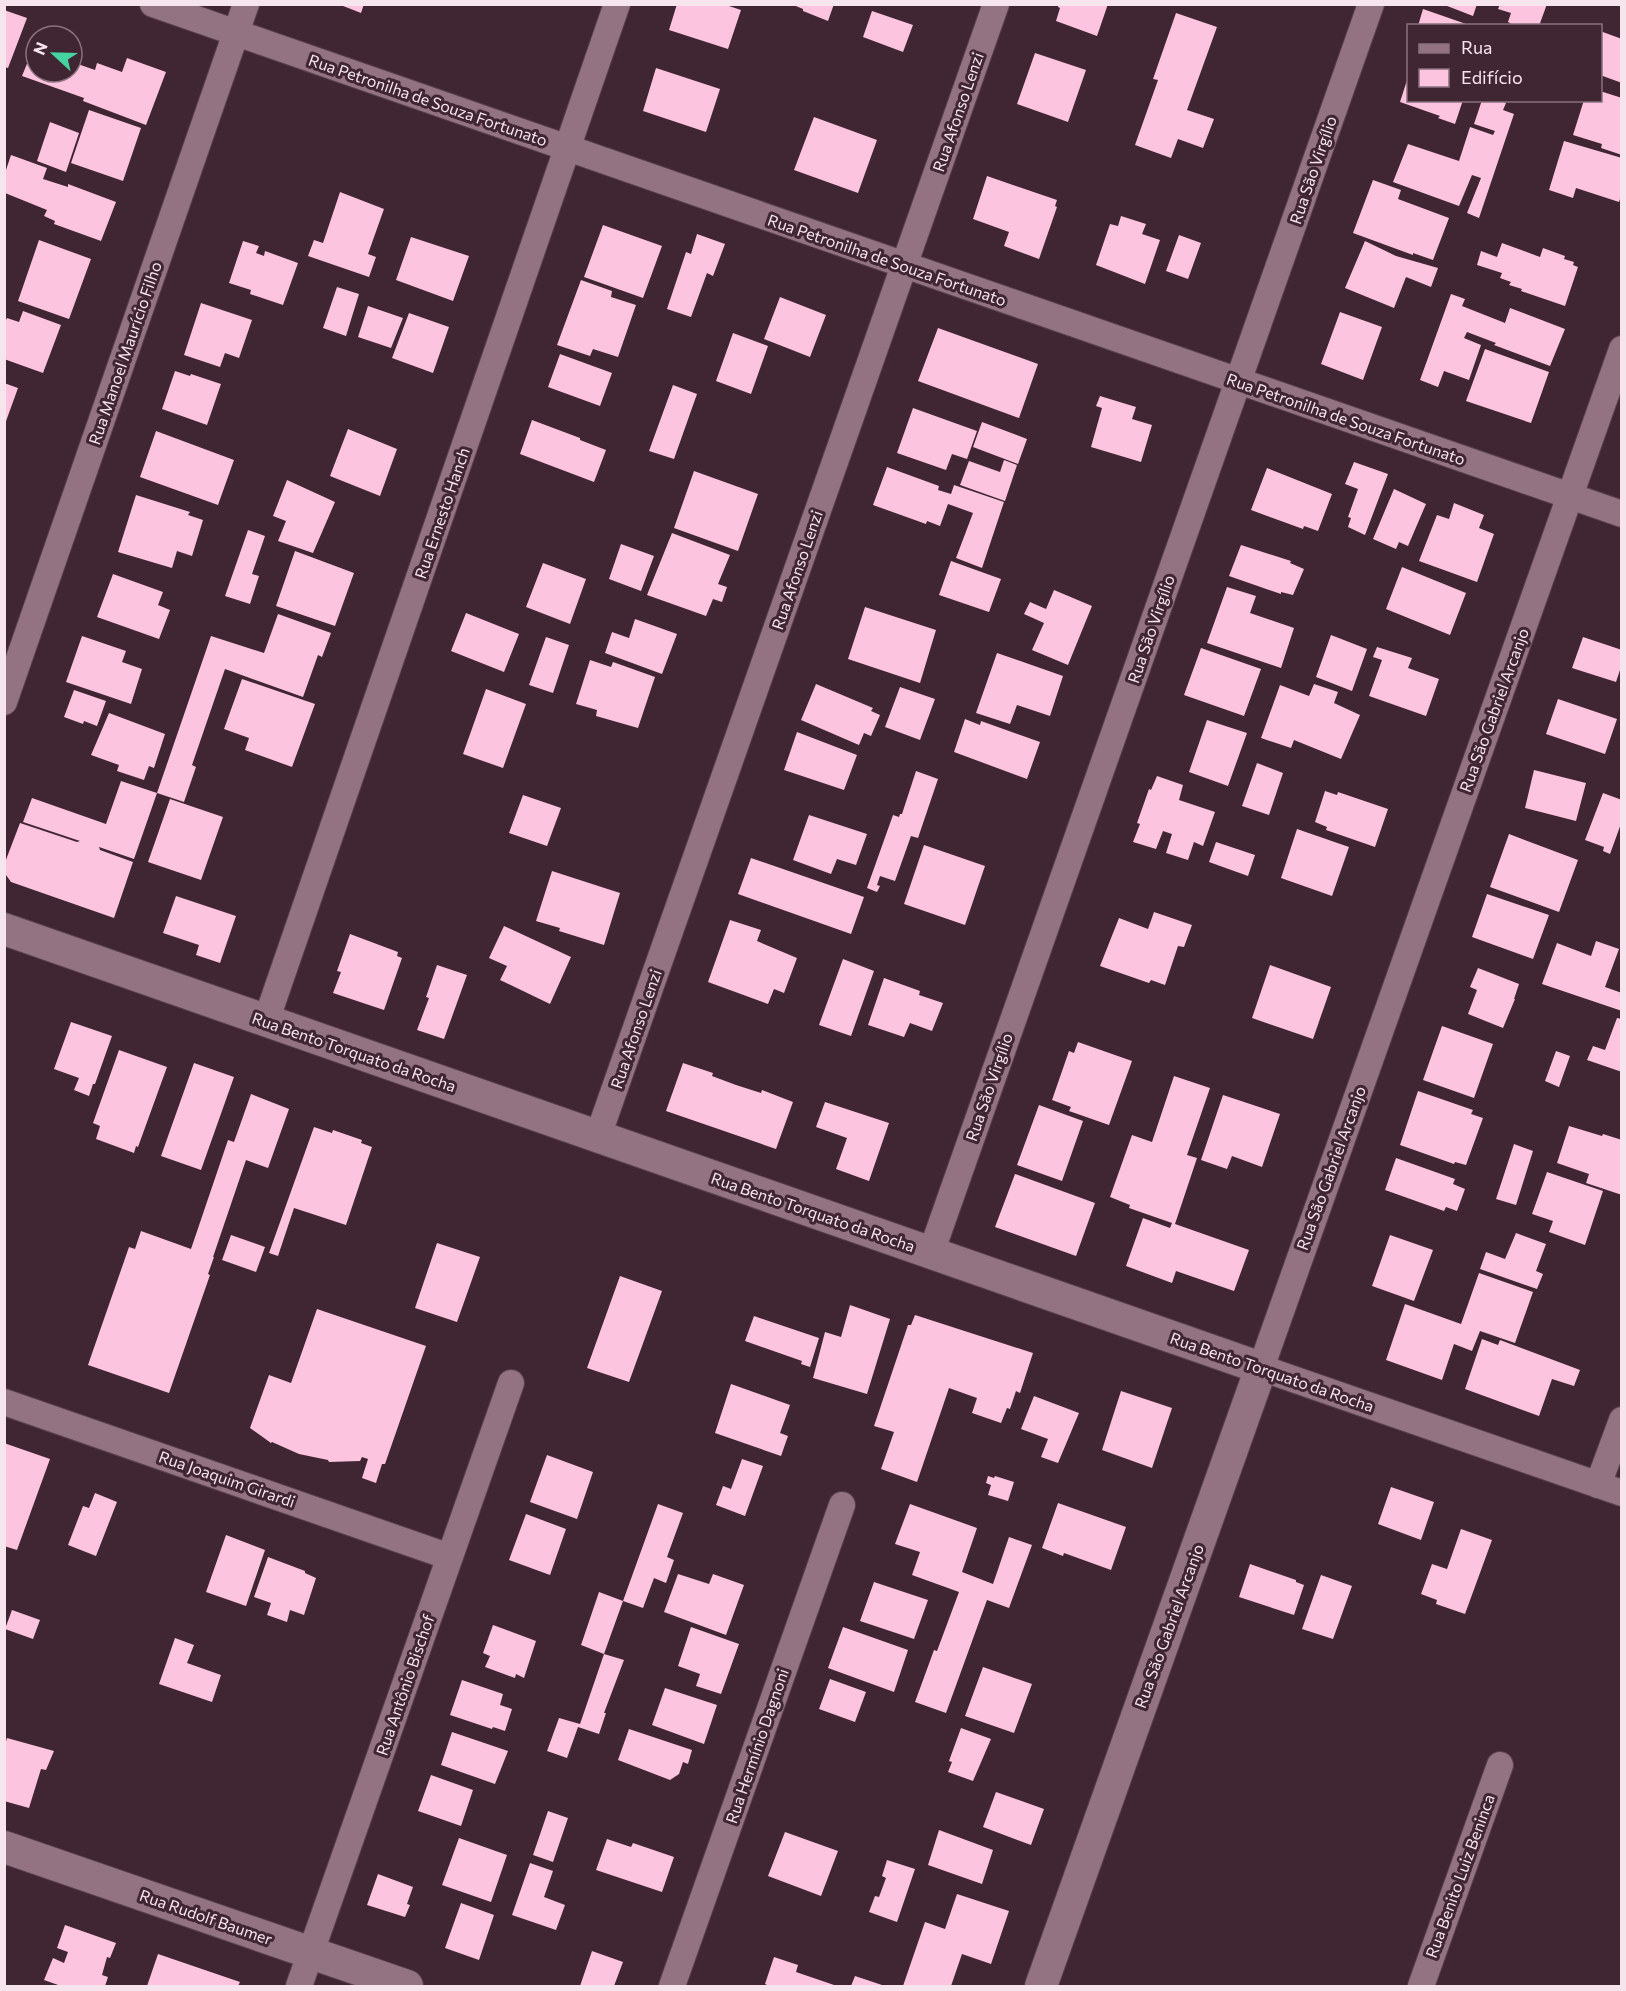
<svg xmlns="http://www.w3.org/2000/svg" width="1626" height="1991" viewBox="0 0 1626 1991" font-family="Commissioner,sans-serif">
	<rect width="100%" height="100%" fill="#402533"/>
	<!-- building -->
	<path fill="#fdc4df" d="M338,4H364L361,13Z
		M677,4H723L741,10L728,49L669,30Z
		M791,4H834L828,21L803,11V9Z
		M1059,4H1108L1097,36L1056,21L1060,8L1058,7Z
		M1442,4H1477L1473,16Z
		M1500,4H1547L1539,26L1523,24L1522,26H1515L1508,22L1511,13L1498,9Z
		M1423,9L1469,25V26H1418Z
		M4,10L27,18L8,68L4,67Z
		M872,11L913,25L903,52L863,37Z
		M1176,13L1217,27L1187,110L1214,119L1203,148L1178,139L1171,158L1135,145L1158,80L1153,79Z
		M1600,31L1622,39V83L1600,75Z
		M33,49L36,50V72H72V62L95,70L97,63L122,72L127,58L166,72L146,125L83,101L84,98L22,76Z
		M1035,53L1086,70L1068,122L1017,104Z
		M656,68L720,89L706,132L643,111Z
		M1408,77V100H1463L1455,124L1438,118L1440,116L1400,102Z
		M1600,91L1622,98V155L1601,148L1602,144L1573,135L1584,100H1600Z
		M1482,100H1499L1506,103L1503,110L1514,114L1479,218L1467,213L1481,178L1472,175L1459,206L1393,182L1408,144L1459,161L1470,127L1493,135L1495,131L1474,124Z
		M89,110L141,128L123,181L71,163Z
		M814,117L877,140L858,193L794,170Z
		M50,122L79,133L66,172L37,161Z
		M1564,141L1622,158V193L1619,202L1576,188L1573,198L1549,190Z
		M11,155L47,168L43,179L68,187V184L116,202L101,241L54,224L55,221L44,216L47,210L5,193V173Z
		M987,176L1057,200L1055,206L1057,207L1039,259L1004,246L1009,232L973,219Z
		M1373,180L1401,190L1398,199L1449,218L1433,260L1413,253V255L1353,233Z
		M340,192L384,209L368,254L376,257L369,277L308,256L314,240L323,243Z
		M1121,216L1146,224L1142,234L1160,240L1145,284L1096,265L1110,224L1118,226Z
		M603,225L662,246L643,298L584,277Z
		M697,234L725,244L713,276L707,273L691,317L667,309L686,252L691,254Z
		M1179,235L1201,243L1188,279L1166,271Z
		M411,237L469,256L453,301L396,280Z
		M39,240L91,259L69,319L18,301Z
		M243,241L259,246L256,253L264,256L265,251L298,263L283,305L250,294L251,290L229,283Z
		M1365,241L1396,256L1438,268L1431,287L1406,277L1394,308L1345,288Z
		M1502,243L1540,257L1543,248L1565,256L1564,259L1574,262L1573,265L1578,267L1565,306L1521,291L1522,289L1509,285L1511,282L1500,278L1502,273L1477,265L1481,251L1497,257Z
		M581,280L612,291L611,297L636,305L618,357L593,349L590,356L557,345Z
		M337,287L359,294L346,336L323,328Z
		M1451,294L1465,299L1462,306L1505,323L1510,308L1565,329L1550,366L1494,345L1496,343L1467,332L1464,338L1481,345L1469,380L1444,371L1438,387L1420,380Z
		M780,297L826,315L810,357L764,339Z
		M201,303L252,320L239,358L225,353L220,367L184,355Z
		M368,306L403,318L391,348L358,337Z
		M23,311L61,325L43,373L4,359V324L7,318L19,322Z
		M1340,312L1382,327L1363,380L1321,364Z
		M409,313L449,327L433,373L392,358Z
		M938,328L1038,364L1019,418L918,381Z
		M733,333L768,346L751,394L716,381Z
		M1485,349L1549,372L1531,423L1466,401Z
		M560,354L612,373L600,406L548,387Z
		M175,371L190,376L191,374L221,384L207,425L162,409Z
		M4,383L18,388L5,424H4Z
		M673,385L697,394L674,459L649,451Z
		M1100,396L1136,407L1132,419L1152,425L1141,462L1091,447L1102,408L1096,406Z
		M913,408L977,431L967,459L952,454L946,470L897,453Z
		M532,420L580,438V440L606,450L594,482L520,454Z
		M982,422L1027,439L1018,464L973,447Z
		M348,429L397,449L380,496L330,476Z
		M156,431L234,460L218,505L140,477Z
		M1004,460L1017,465L1005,501L960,485L969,461L1000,472Z
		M1354,462L1388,474L1365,535L1348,527L1351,518L1348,517L1358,489L1345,484Z
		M887,467L939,486L938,490L951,494L954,485L1004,502L982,568L956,558L973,513L948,504L940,526L927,521L926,524L873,505Z
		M1267,468L1332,494L1318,531L1304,526L1303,529L1251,510Z
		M694,471L758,494L738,551L674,528Z
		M287,480L335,502L313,553L278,541L286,521L273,516Z
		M1394,489L1426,504L1408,546L1399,542L1396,549L1373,539Z
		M136,495L190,512L188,515L203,520L192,556L177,551L172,568L118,552Z
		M1454,503L1484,515L1479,528L1494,534L1477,582L1419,561L1437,515L1449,519Z
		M248,530L265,536L252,574L259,576L250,604L225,596Z
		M672,533L730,555L718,584L727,587L722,602L713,599L706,616L647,595Z
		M621,544L654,556L641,591L609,579Z
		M1241,545L1291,561L1290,563L1304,569L1293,595L1281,592V594L1229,576Z
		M295,551L354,573L335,626L276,606Z
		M951,561L1001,579L989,612L939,595Z
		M543,563L586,579L570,624L526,607Z
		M1402,567L1466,593L1450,635L1386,609Z
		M113,574L163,592L158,605L170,610L159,639L97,617Z
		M1227,587L1256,596L1250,613L1294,628L1281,668L1207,643Z
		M1054,590L1092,606L1068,665L1032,650L1044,623L1024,614L1030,602L1046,609Z
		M865,607L936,630L920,683L848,659Z
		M466,613L519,634L504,672L451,651Z
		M278,614L331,633L322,657L318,655L303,697L225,669L192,765L196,767L184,802L157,793L211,636L264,653Z
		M635,619L677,634L662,674L605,653L612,632L629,638Z
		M1331,635L1367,649L1352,691L1316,677Z
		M82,636L126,651L122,662L142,669L131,704L66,682Z
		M546,637L569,645L553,693L529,685Z
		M1583,637L1622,650V664L1616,682L1572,668Z
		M1377,647L1412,658L1408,668L1439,679L1426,716L1369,696L1382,660L1373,657Z
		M1201,648L1261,669L1244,716L1184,695Z
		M997,653L1063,676L1050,716L1017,705L1010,724L976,713Z
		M590,660L611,667L613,662L655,677L638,728L596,716L597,710L576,704Z
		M242,679L315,704L292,767L245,750L249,738L224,729Z
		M816,684L873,708L871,711L880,715L871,736L864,733L859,745L801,720Z
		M1314,684L1338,692L1334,703L1360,715L1341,759L1294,740L1291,748L1261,738L1280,685L1309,696Z
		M900,687L935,699L920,740L885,727Z
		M486,689L526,704L503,768L463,754Z
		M74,690L106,701L97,726L84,721L83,724L64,717Z
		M1558,699L1617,719L1605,754L1546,734Z
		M109,713L165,734L154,768L149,766L144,780L117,771L119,765L91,755Z
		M965,719L980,725L981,721L1040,742L1027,779L954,752Z
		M1207,720L1247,733L1228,786L1189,772Z
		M797,732L857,755L844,790L784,770Z
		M1257,763L1283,773L1269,815L1242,806Z
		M1534,770L1586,783L1576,821L1525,808Z
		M916,771L938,779L918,838L911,836L895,881L880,876L877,885L880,886L877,892L867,888L893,815L899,817L900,814H902Z
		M1157,776L1183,785L1179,800L1215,812L1203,846L1194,842L1188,860L1166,853L1172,834L1163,831L1156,849L1133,842L1140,824L1137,823L1149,789L1151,790Z
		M121,781L157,793L134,859L99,847L100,850L133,862L114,918L11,882L6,875L4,865L20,823L77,842L80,841L23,822L32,798L106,824Z
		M1325,791L1337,795L1338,792L1388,809L1375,847L1326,830L1327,827L1315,822Z
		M1603,793L1622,800V821L1610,854L1603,851L1604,847L1585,840Z
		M523,795L561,808L547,846L509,833Z
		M170,799L223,817L201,880L148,862Z
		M809,815L867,834L856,865L837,859L831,874L793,860Z
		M1297,829L1349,847L1332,896L1281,878Z
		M1509,834L1578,860L1559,912L1490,887Z
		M1216,842L1255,855L1248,876L1209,862Z
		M924,845L985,866L965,925L904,904Z
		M751,858L864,897L851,934L738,894Z
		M552,871L620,893L604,945L559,931L560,928L536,921Z
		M1487,894L1549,915L1533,959L1472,937Z
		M176,896L236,916L220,963L196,955L199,945L163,933Z
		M1154,912L1192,925L1184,947L1178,946L1165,985L1151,980L1149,983L1100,966L1119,918L1148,929Z
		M730,920L761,930L757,941L797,958L784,993L774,989L768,1004L708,982Z
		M504,926L571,957L550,1004L500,980L507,966L489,958Z
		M350,934L398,952L397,956L402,958L384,1010L333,993L341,972L337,971Z
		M1596,941L1619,949L1605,987L1622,993V1011L1542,984L1557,943L1591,956Z
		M843,959L874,971L851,1036L819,1025Z
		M437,965L467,975L444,1039L417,1030L429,998L426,997Z
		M1270,965L1331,987L1313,1039L1252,1018Z
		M1478,968L1519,984L1514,999H1515L1503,1028L1468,1014L1477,990L1470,987Z
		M884,978L920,991L919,995L943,1003L932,1031L910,1023L904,1037L868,1025Z
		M1617,1018L1622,1019V1072L1587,1060L1593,1046L1605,1050Z
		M71,1022L112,1036L95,1084H93L89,1096L74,1090L79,1078L54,1069Z
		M1442,1026L1493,1044L1474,1098L1423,1080Z
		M1078,1042L1132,1061L1109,1125L1069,1111L1071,1107L1052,1100L1069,1051L1074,1053Z
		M119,1050L167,1067L138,1147L136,1146L134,1153L96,1139L100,1126L93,1123Z
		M1556,1051L1570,1056L1559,1087L1545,1081Z
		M194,1063L234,1077L201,1170L161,1156Z
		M683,1063L713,1073L712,1076L736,1085L761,1093L762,1090L793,1102L776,1149L666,1111Z
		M1174,1076L1210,1088L1187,1155L1197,1158L1175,1224L1249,1250L1234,1291L1176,1271L1172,1283L1126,1266L1143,1218L1170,1228L1172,1223L1129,1208L1130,1205L1110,1197L1132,1135L1152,1142Z
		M1418,1091L1473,1110L1471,1114L1483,1118L1466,1165L1455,1162L1454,1164L1400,1145Z
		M251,1094L289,1109L268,1168L246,1160L213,1257H214L208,1274L210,1275L169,1393L88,1365L129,1247L135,1249L141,1231L191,1249L228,1140L234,1142Z
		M1223,1095L1280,1114L1262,1167L1232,1156L1227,1169L1201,1160Z
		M825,1102L889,1123L869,1181L836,1169L847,1138L816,1127Z
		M1039,1105L1083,1121L1062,1181L1017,1165Z
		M1569,1126L1602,1136L1603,1134L1622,1140V1195L1586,1183L1589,1174L1557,1163Z
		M314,1127L332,1133L333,1130L362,1140L361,1143L372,1147L346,1225L294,1208L278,1256L269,1253Z
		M1514,1144L1533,1151L1516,1205L1496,1199Z
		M1396,1158L1455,1179L1453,1184L1465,1189L1457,1211L1446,1207L1444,1211L1385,1190Z
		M1547,1172L1603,1191L1585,1245L1549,1232L1553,1221L1532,1214Z
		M1015,1174L1095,1203L1076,1256L995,1227Z
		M1516,1233L1546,1244L1536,1271L1543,1274L1537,1289L1480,1269L1486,1252L1505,1259Z
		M231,1235L265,1247L256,1272L222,1260Z
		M1390,1235L1433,1250L1414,1301L1372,1286Z
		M437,1243L480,1257L457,1322L415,1308Z
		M1479,1273L1533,1292L1515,1343L1480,1331L1472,1351L1454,1344L1442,1380L1386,1360L1405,1304L1461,1324Z
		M620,1276L662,1291L629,1382L587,1368Z
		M850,1305L890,1319L867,1394L813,1378L825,1332L841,1337Z
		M317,1309L426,1346L385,1464H382L376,1483L362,1478L368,1459L362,1457L360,1461L329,1462L328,1460L299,1454L272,1442L271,1443L250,1428L269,1375L291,1383Z
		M915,1315L1033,1353L1020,1393L1016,1391L1010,1409L1007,1408L1001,1423L972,1413L977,1398L949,1388L917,1482L881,1469L894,1432L874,1426L908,1325H911Z
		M754,1316L819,1338L810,1367L801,1364L802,1361L745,1341Z
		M1482,1339L1498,1345L1500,1340L1580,1370L1574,1386L1552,1379L1539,1416L1465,1389Z
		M731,1384L790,1405L780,1433L788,1436L781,1456L715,1433Z
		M1121,1391L1172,1408L1152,1468L1102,1450Z
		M1034,1396L1079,1413L1058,1463L1041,1457L1048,1439L1021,1429Z
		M4,1443L50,1459L17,1550L4,1546Z
		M547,1455L593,1472L577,1519L530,1502Z
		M742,1459L763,1466L745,1516L716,1505L723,1486L731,1489Z
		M988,1476L994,1478L995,1476L1014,1482L1008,1501L988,1495L991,1485L986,1483Z
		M1391,1487L1434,1502L1421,1540L1378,1524Z
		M95,1493L117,1502L96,1556L68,1545L83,1506L89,1508Z
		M1058,1503L1126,1527L1111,1570L1064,1553L1063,1556L1042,1548Z
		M658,1504L683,1513L667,1557L674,1560L666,1583L654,1578L643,1608L623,1601Z
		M910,1504L977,1528L962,1572L993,1584L1009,1537L1032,1545L1009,1608L987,1600L946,1713L915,1702L934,1650L937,1651L959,1592L912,1575L920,1552L895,1544Z
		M526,1514L566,1529L550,1575L509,1560Z
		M1461,1529L1492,1540L1465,1614L1436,1604L1437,1600L1421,1594L1432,1564L1447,1569Z
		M226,1535L265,1550L246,1606L206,1592Z
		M268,1557L305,1571V1573L316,1578L304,1615L290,1610L287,1622L267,1615L271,1603L254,1597Z
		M1250,1564L1296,1580V1582L1304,1585L1294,1615L1239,1597Z
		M678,1574L709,1584L713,1574L744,1585L726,1635L664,1612Z
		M1321,1575L1352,1586L1333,1639L1302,1629Z
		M874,1582L928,1600L914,1639L860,1621Z
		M599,1592L623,1601L604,1654L581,1645Z
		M12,1610L40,1620L33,1639L5,1629Z
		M493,1625L536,1641L524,1678L516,1674L515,1678L485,1667L490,1656L483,1653Z
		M691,1627L739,1644L721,1694L696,1686L700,1674L678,1666Z
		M843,1627L908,1650L894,1692L828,1668Z
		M175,1638L194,1645L187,1663L221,1675L212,1702L159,1684Z
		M604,1654L624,1660L604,1713H606L599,1734L578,1727L567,1758L547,1751L559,1718L580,1724Z
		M983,1667L1032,1684L1014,1733L965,1716Z
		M830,1679L866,1692L855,1722L819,1709Z
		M462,1680L503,1694L500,1705L512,1709L505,1731L493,1727L492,1729L450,1715Z
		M665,1688L717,1705L704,1744L652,1725Z
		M961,1728L991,1739L973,1781L948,1772L952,1762L949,1761Z
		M629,1729L692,1750L688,1764L683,1762L679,1774L670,1780L618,1760Z
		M452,1732L508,1751L495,1784L441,1765Z
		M7,1738L54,1751L46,1770L41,1769L29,1808L4,1801V1748Z
		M431,1775L473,1790L461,1826L418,1811Z
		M996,1792L1044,1809L1031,1845L983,1827Z
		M548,1811L568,1818L553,1862L533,1855Z
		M939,1830L993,1850L982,1884L928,1865Z
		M785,1832L838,1851L821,1896L768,1876Z
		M459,1838L507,1855L491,1902L442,1885Z
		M607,1839L631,1847L633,1843L674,1857L662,1892L596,1870Z
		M887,1860L915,1869L897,1922L869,1912L875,1896L879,1897L886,1878L882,1876Z
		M530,1863L553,1871L544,1897L565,1905L556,1930L512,1915Z
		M378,1874L413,1887L407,1904L410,1905L405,1917L367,1905Z
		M957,1894L1009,1911L991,1964L962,1954L951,1986H903L925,1922L945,1929Z
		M461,1903L494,1915L479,1960L445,1948Z
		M65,1925L116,1943L110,1958L107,1957L102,1975L108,1977L105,1986H61L44,1980L53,1958L64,1963L68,1952L57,1948Z
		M592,1951L623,1962L614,1986H580Z
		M158,1954L240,1982L238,1986H147Z
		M774,1957L798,1965L796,1972L837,1986H769L765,1984Z
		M855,1976L885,1986H851Z"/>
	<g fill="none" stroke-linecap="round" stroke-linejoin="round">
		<!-- minor casing -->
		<g stroke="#58424d" stroke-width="28">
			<path id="minor" d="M153,4L1622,514
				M1622,349L1261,1368L1622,1493
				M4,702L246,4
				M266,1021L617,4
				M598,1136L996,4
				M931,1253L1371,4
				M4,1402L450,1557
				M1598,1485L1622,1420
				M299,1986L511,1383
				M672,1986L842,1505
				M1421,1986L1500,1765"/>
		</g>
		<!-- tertiary casing -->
		<g stroke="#58424d" stroke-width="34">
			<path id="tertiary" d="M4,929L1261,1368L1041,1986
				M4,1847L407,1986"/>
		</g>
		<!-- minor -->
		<use href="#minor" stroke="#937382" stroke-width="26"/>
		<!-- tertiary -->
		<use href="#tertiary" stroke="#937382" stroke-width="32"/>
	</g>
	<g text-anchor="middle" stroke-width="6" stroke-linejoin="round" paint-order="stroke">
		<!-- street labels -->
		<g font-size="16" fill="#f7e5ed" stroke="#402533">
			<text transform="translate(428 100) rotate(19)" y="6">Rua Petronilha de Souza Fortunato</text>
			<text transform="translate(958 112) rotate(-71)" y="6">Rua Afonso Lenzi</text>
			<text transform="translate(1313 170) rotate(-71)" y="6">Rua São Virgílio</text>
			<text transform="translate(887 260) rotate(19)" y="6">Rua Petronilha de Souza Fortunato</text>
			<text transform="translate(125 353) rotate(-71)" y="6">Rua Manoel Maurício Filho</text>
			<text transform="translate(1346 419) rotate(19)" y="6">Rua Petronilha de Souza Fortunato</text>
			<text transform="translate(442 513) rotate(-71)" y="6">Rua Ernesto Hanch</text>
			<text transform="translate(797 570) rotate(-71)" y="6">Rua Afonso Lenzi</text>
			<text transform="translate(1151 629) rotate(-71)" y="6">Rua São Virgílio</text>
			<text transform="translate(1494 710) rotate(-70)" y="6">Rua São Gabriel Arcanjo</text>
			<text transform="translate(636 1029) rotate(-71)" y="6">Rua Afonso Lenzi</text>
			<text transform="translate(354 1052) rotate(19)" y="6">Rua Bento Torquato da Rocha</text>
			<text transform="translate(989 1087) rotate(-71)" y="6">Rua São Virgílio</text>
			<text transform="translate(1331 1168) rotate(-70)" y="6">Rua São Gabriel Arcanjo</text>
			<text transform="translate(813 1212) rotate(19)" y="6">Rua Bento Torquato da Rocha</text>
			<text transform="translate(1272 1372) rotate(19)" y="6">Rua Bento Torquato da Rocha</text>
			<text transform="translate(227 1479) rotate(19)" y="6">Rua Joaquim Girardi</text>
			<text transform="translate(1169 1626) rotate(-70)" y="6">Rua São Gabriel Arcanjo</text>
			<text transform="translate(405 1685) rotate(-71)" y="6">Rua Antônio Bischof</text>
			<text transform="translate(757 1746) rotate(-71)" y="6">Rua Hermínio Dagnoni</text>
			<text transform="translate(1460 1876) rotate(-70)" y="6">Rua Benito Luiz Beninca</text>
			<text transform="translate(206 1917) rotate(19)" y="6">Rua Rudolf Baumer</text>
		</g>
	</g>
	<!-- border -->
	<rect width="1626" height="1991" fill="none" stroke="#f7e5ed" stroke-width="12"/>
	<!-- legend -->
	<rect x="1407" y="24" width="195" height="78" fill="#402533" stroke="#89727d" stroke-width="1.5"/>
	<rect x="1419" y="44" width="30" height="9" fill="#937382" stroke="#89727d" stroke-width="1.5"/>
	<text x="1461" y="54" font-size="18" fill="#f7e5ed">Rua</text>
	<rect x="1419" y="69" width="30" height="18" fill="#fdc4df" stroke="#89727d" stroke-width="1.5"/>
	<text x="1461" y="84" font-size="18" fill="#f7e5ed">Edifício</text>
	<!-- north arrow -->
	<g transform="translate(54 54) rotate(292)"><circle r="28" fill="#402533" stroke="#89727d" stroke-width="1.5"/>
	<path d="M0-4.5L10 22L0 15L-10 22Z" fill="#45d49f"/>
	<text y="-9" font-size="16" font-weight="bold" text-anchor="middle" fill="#f7e5ed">N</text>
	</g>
</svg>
